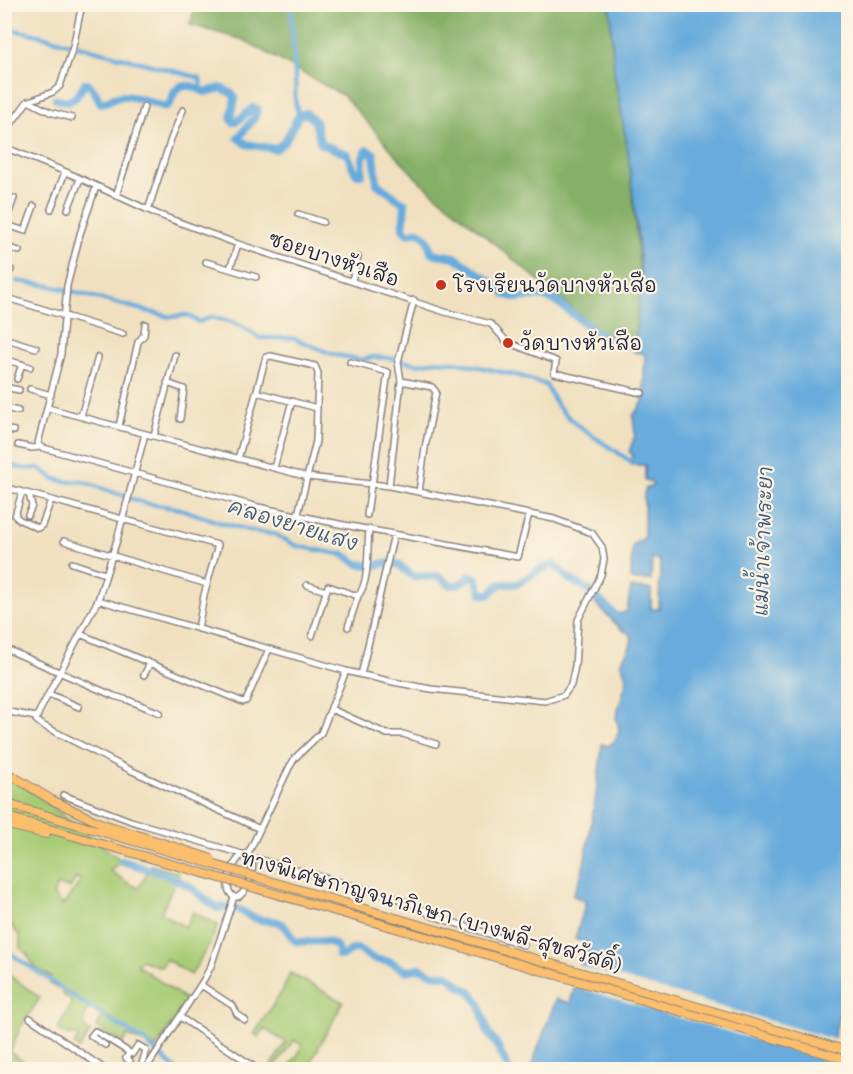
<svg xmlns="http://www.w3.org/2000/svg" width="853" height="1074" viewBox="0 0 853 1074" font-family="Mali,'Playpen Sans Thai',sans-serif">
	<rect width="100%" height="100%" fill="#fcf5e5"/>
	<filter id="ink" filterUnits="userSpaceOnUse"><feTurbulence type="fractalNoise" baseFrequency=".0167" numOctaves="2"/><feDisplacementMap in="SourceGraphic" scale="12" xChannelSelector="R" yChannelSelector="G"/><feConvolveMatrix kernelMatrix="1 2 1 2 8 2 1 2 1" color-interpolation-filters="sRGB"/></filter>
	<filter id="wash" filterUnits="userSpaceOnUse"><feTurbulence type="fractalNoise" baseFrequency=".008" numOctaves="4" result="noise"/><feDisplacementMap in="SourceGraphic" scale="24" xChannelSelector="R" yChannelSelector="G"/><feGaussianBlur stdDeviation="1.35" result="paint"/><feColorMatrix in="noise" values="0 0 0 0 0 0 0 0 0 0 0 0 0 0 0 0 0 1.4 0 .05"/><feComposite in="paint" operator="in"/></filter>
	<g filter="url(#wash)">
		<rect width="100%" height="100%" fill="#f0e0bf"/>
		<!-- green -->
		<path fill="#a8cc76" stroke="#657758" stroke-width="1.5" fill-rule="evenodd" d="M4,770L122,861L110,870L126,882L139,888L151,865L179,873L161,913L185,927L193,912L218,925L210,943L191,975L166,959L161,967L141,960L137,965L188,1001L156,1048L127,1036L123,1043L96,1027L101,1019V1013L90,1007C83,1017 80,1025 90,1033L79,1049L74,1045L79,1037L71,1034L68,1036L58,1029L71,1004L70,999L63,995V991L50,984L51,977L35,967L27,954L20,948V936L11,925L5,926ZM77,877L81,881L63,905L53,895L57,885L70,888Z
			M5,972L40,998L21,1026L10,1052L34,1069H5Z
			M290,973L343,1002L307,1069H287L298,1055L302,1045L294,1040L273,1069H269L286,1042L264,1029L259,1037L254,1034L283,990Z"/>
		<!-- forest -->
		<path fill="#86b067" stroke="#546951" stroke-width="1.5" d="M196,4L610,5L614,72L628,151L638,251L641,290L635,343L603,334L417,179L344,96L244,40L190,25Z"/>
		<!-- water -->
		<path fill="#67abdc" stroke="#44668c" stroke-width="1.5" d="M610,5H848V979L826,1069L530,1070L556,999L570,1003L587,943L575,939L586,902L572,895C583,879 584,861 588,842C594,809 599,777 602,744L608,746L616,740L619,730L616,717L627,680L621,662L630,647L632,639L629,633L622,630L594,602L597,597L610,610L621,614L627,611L631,588L651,589V609H659L660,560L652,559L651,580H631L632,547L638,541L644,539V493L646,488L653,485L652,482L645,480V465H631L630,461L633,455L629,452L635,435L633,416L643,402L645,354L634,352L641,282L640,259L628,151L614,72Z"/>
		<!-- pier -->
		<path fill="#f0e0bf" d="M578,965L836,1040L831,1062L572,986Z"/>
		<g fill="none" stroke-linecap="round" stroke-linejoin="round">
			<!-- canal -->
			<path stroke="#67abdc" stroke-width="4.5" d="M291,4C292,29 294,53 295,77C297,95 292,96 299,115
				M4,28L34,34L200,78L202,91
				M17,281L51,286L170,317L187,315L199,322L211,317L229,321L245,328L259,338H293L332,354L360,360L374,357L389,358L417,364L438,361L460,363L520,376L546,385C550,392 553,400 558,406C575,428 607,444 630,461L635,462
				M4,464L26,469L39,468L55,479L70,482L81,481L144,503L181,509L218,522L256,532L274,534L297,546L344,555
				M4,949L80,1001L144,1041L177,1070"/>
			<!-- river -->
			<path stroke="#67abdc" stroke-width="8" d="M56,99L68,102L76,97L85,83C93,86 97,95 100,103C108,103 114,96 123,96C138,96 151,103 166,107L170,103L175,91L181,86H192L205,92L221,88L233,94L235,99L231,118L233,122H236L253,108L257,109L255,117L238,138L246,144L276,149L285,141L299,115L306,113L315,121L321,144L347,154L356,174H362L363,157L367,150L374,154L377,184L405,204L403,229L408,234L418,231C428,237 429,242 431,253L455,257L498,287L506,295L517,298L540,296L556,301L600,335L618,343L644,348
				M344,555L358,564L374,566L384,563L398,564L414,577L439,576L450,585H458L470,576L476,578L482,594H490L500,584H517L539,570L553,564L569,579L586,588L616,616
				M122,861L167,875L189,886L217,908C242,904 239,913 257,919C264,922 273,919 280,923C287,927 290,936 295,941C305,944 329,937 336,946C338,949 338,953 339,956L345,955L353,949H358L373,959L391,962L406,971L420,968L434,975H448L460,986L471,992L479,1003L488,1033L496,1043L509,1070"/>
		</g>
	</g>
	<g filter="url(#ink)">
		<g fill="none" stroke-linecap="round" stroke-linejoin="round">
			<!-- minor casing -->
			<g stroke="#89817d" stroke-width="8">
				<path id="minor" d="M81,9L94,4
					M28,101L50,112L72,118
					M4,134L27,102L53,92L60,86L73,47L82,4
					M4,147L66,172L157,214L238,244L445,312L491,324L507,342L556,361L554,373L642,393
					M96,187L80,234L67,286L61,354L38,443L40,447L258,507L339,524L518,557L529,514
					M116,196L144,107
					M51,209L65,172
					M68,209L80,179
					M148,210L171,139L183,110
					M298,214L323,222
					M4,224L25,231L34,206
					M5,224L14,198
					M4,246L19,251
					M206,262L256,277
					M4,267L11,270
					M230,269L238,244
					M352,280L358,257
					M4,297L123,334
					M4,338L36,348
					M4,359L30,367
					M350,362L388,372L372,485
					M17,379L22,364
					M401,381L432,387L436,392L425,448L419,492
					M167,383L184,389L180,419
					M4,387L19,390
					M30,389L51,395
					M256,392L317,408
					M4,408L18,411
					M48,408L308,477L389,486L554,519L592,533L602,547L604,559L601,575L578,620L575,666L571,685L564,695L545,701L431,689L393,682L346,671L98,600
					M81,416L98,357
					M119,426L138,342L144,335L145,324
					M4,429L14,431
					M145,434L117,540L98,600L39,712L36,720L42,725L128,769L260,829
					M154,436L175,355
					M18,445L32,448L40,447
					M238,459L266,357L271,356L315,366L318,373L316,441L298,514
					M274,468L292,401
					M389,486L401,381L398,362L414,300
					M4,487L218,545L204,595L198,629
					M22,492L15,516L20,520L38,528L42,525L51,500
					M28,515L32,506L29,494
					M367,515L371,485
					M64,541L207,584
					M72,563L105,574
					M307,585L326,591
					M348,627L358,596
					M80,634L243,702L246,701L269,649
					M312,636L328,586L358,596C370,582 367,548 369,529
					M4,648L114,696L128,700L160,713
					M144,675L150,663
					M361,675L394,534
					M49,694L79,707
					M331,709L387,734H403L436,744
					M4,711L36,717
					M63,795L131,821L242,854
					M251,857L393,897L415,905L433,916L524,945
					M234,897C220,887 233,864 242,854H248L289,768L295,758L321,733L346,671
					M234,897H238C248,891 256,868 251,857
					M201,985L233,1006L237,1014L245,1020
					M180,1017L259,1070
					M30,1018L106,1070
					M105,1045L91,1036L95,1031L132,1054L138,1045L146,1050L142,1064L146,1068
					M126,1068L130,1061L126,1058L129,1053
					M145,1070L203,981L211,966L234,897"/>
			</g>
			<!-- highway casing -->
			<g stroke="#89817d" stroke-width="10">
				<path id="highway" d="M4,816L192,870
					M4,824L46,834
					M433,929L848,1051
					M430,938L848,1060"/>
			</g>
			<!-- minor -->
			<use href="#minor" stroke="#fff" stroke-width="5"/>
			<!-- highway -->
			<use href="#highway" stroke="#fabe6d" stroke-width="8"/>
			<!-- highway-bridge casing -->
			<g stroke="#89817d" stroke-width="10" stroke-linecap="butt">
				<path id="highway-bridge" d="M4,771L52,800L100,823L212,859
					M4,803L433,929
					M192,870L430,938"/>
			</g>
			<!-- highway-bridge -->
			<use href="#highway-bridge" stroke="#fabe6d" stroke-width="8"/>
		</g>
	</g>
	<!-- markers -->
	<g fill="#c8321e" stroke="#fcf5e5" stroke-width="2">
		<circle cx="441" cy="285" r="6"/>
		<circle cx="508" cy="343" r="6"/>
	</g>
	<g text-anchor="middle" stroke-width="4.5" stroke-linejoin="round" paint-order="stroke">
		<!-- street labels -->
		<g font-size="20" fill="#22223b" stroke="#fcf5e5">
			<text transform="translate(334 259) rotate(18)" y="7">ซอยบางหัวเสือ</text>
			<text transform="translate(431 911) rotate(16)" y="7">ทางพิเศษกาญจนาภิเษก (บางพลี-สุขสวัสดิ์)</text>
		</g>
		<!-- poi labels -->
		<g font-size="20" fill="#22223b" stroke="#fcf5e5" text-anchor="start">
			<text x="453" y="292">โรงเรียนวัดบางหัวเสือ</text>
			<text x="520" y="350">วัดบางหัวเสือ</text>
		</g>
		<!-- water labels -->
		<g font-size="21" font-style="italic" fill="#3e597b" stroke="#fcf5e5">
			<text transform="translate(293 525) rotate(17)" y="7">คลองยายแสง</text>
			<text transform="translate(763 541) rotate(-88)" y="7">แม่น้ำเจ้าพระยา</text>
		</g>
	</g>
	<!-- margin -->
	<rect width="853" height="1074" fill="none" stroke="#fcf5e5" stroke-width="24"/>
</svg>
